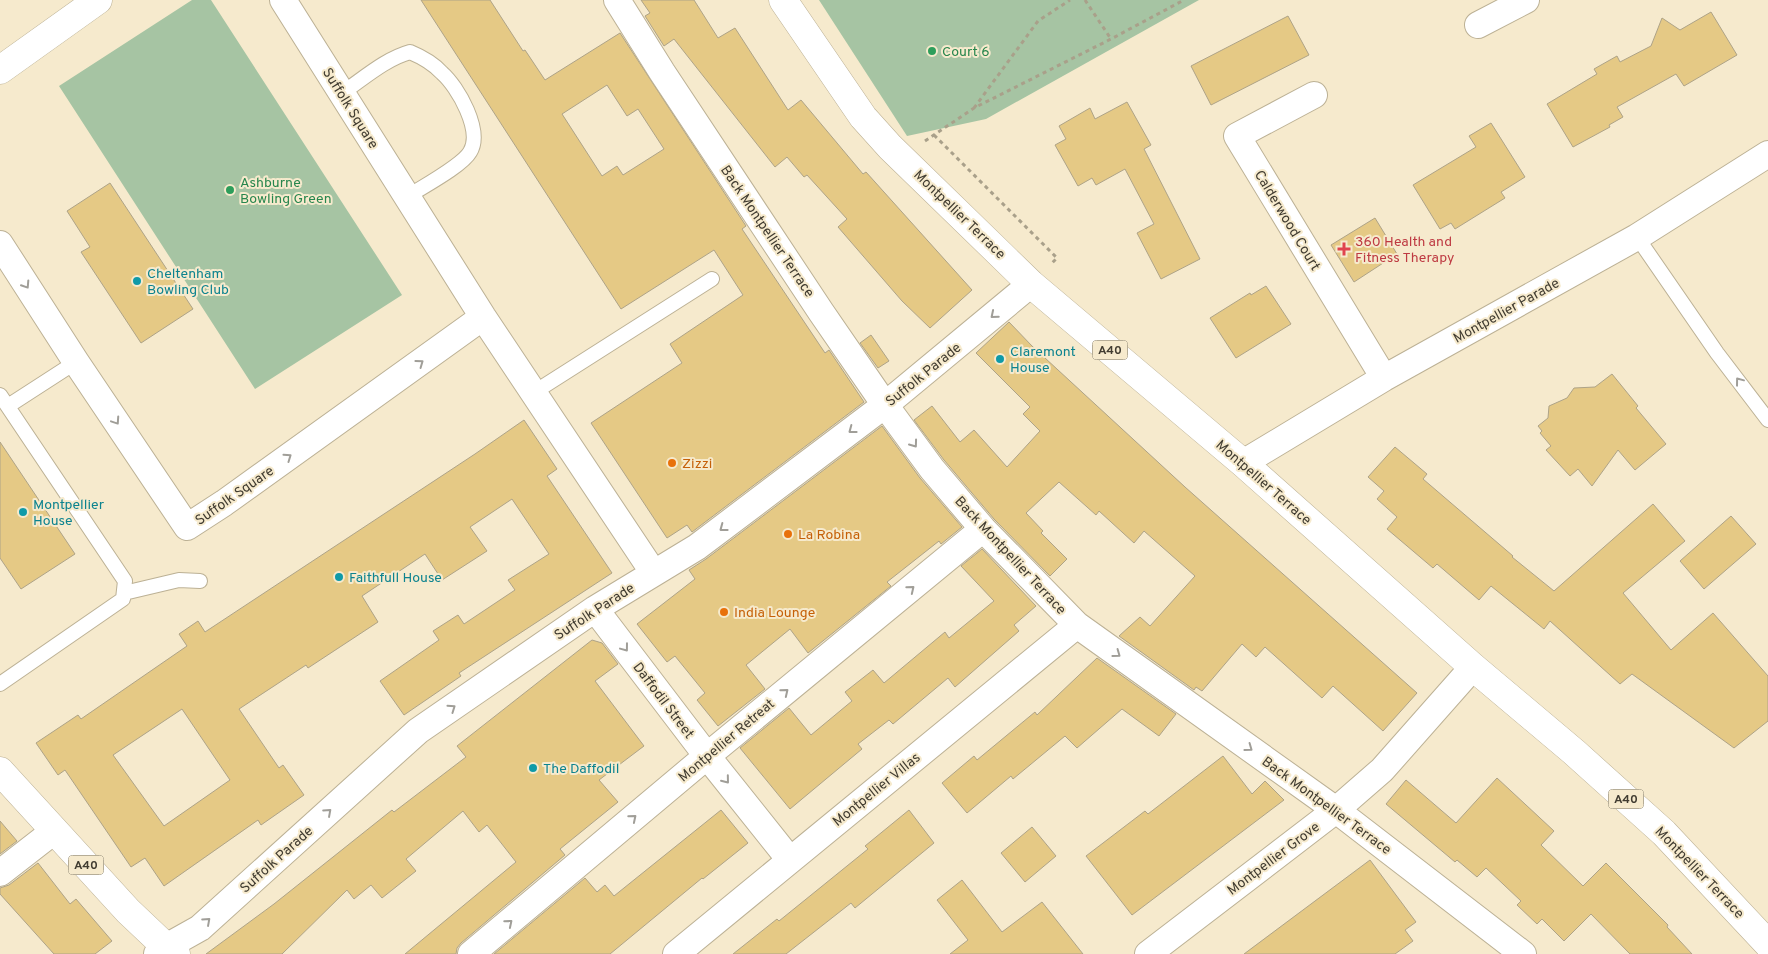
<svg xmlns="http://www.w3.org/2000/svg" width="1768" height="954" viewBox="0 0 1768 954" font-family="Overpass,sans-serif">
	<rect width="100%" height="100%" fill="#f6eacd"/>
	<!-- green -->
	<path fill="#a6c4a3" d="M192,0H211L402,295L255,389L59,86Z
		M819,0H1199L986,119L907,136Z"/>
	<!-- building -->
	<path fill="#e5c985" stroke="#aea387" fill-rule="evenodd" d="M421,0H490L523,51L525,50L545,80L620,33L746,226L742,229L825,353L829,350L864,402L692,532L687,525L667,538L591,423L682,363L670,344L743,295L714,250L621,309ZM607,85L627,116L638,109L664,149L623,175L617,166L602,176L562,114Z
		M641,0H694L718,38L735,28L788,110L801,100L863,174L866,172L972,290L930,328L902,301L838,227L847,219L807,175L804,177L787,157L775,167L674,39L664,46L645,16L650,13Z
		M1711,12L1737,55L1684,86L1676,74L1617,107L1623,117L1609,125L1610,127L1573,147L1547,104L1597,74L1594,69L1617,56L1620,62L1651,46L1662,18L1680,30Z
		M1288,16L1309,55L1211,105L1191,66Z
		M1127,102L1151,145L1144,149L1200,259L1161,279L1137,233L1154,224L1125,169L1096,185L1092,178L1078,186L1055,145L1066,139L1059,126L1090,108L1095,119Z
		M1491,123L1525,177L1501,192L1505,198L1455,229L1451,223L1440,229L1413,185L1476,147L1469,136Z
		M110,183L193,309L141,343L81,252L90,247L67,211Z
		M1375,218L1397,254L1354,282L1331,245Z
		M1266,286L1291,324L1236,358L1210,318L1250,293L1251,295Z
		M1009,322L1032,346L1185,487L1417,693L1383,731L1333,686L1322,698L1265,647L1256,657L1242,644L1202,691L1196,687L1194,690L1119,636L1140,617L1150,626L1195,576L1144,531L1134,543L1099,511L1096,515L1059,482L1026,513L1043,531L1041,533L1067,559L1050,576L994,519L944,460L914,420L932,406L960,442L974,430L1007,467L1040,431L1023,414L1030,407L976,353Z
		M871,335L889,361L878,368L860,343Z
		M1612,374L1638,406L1636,408L1666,444L1635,470L1618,450L1592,486L1578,469L1570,476L1546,450L1551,446L1540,433L1542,431L1538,426L1548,418L1549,406L1567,398L1574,388L1595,387Z
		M524,420L557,469L547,476L612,573L459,673L461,676L404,715L380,681L439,640L433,631L458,615L464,624L515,590L508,580L549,554L512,499L470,527L487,551L442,580L425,554L362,596L378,622L308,668L306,665L239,709L279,768L283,765L304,795L261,825L258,820L164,886L145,858L131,867L65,770L58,775L36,743L78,715L81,719L187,646L179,634L198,621L205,632L475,454ZM182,709L230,780L164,826L113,755Z
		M882,426L920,478L962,527L941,544L939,541L887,582L891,586L808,653L790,629L746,665L765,689L718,726L697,700L705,693L675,656L667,662L637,624L695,579L689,570L706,559Z
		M0,442L75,554L21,589L0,558Z
		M1395,447L1427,474L1423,479L1513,556L1512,557L1554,591L1653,504L1685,541L1623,593L1671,650L1713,613L1768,676V721L1734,748L1632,674L1620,684L1550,621L1544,629L1491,586L1479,600L1437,564L1433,568L1387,529L1397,517L1377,499L1384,491L1368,477Z
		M1731,516L1756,544L1704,589L1680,561Z
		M982,549L1036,606L1014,625L1019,631L955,687L948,678L893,724L889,720L858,744L862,749L790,809L740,748L789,708L811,735L852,701L845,692L873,670L884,683L945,632L949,638L994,601L961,566Z
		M592,640L602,643L618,664L595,681L644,746L599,780L618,802L560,849L565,855L461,943L457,948L456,954H405L516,862L487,825L479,832L463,811L406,859L416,871L382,898L371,885L354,899L347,890L282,954H206L274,904L392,810L394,812L466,757L457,746Z
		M1097,658L1176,714L1159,736L1122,709L1077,748L1065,736L1013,779L1011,776L967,813L942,783L974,756L977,760L1035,712L1037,715Z
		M1223,756L1252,794L1265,781L1284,800L1132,915L1086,856L1145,811L1148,814Z
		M1497,778L1554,831L1541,845L1583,886L1606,863L1668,925L1667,927L1692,954H1630L1591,914L1564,941L1542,919L1537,924L1517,905L1521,901L1486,868L1477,877L1457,860L1455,862L1386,804L1406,780L1456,823Z
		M721,810L748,843L703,879L702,878L610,954H494L585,878L597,892L605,885L614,896Z
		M909,810L934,843L855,908L851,903L786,954H733L777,919L779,921L868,849L865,846Z
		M0,821L17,841L0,854Z
		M1032,827L1056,856L1025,882L1001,853Z
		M1370,860L1416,922L1405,930L1413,941L1395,954H1244Z
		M38,863L70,904L76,899L112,941L95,954H54L0,894V888L9,885Z
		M962,880L1002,932L1042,902L1083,954H950L968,940L937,900Z"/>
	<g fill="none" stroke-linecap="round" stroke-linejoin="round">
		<!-- lane casing -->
		<g stroke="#bcb195" stroke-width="16">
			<path id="lane" d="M342,93C363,79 385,59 410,52C422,57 433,63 442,73C458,87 483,131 470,152C462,166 422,187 407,197
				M1637,237L1717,353L1768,420
				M533,393L712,279
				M0,395L125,581L123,599L0,684
				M8,406L76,362
				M124,593L179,580L200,581"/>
		</g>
		<!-- street casing -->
		<g stroke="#bcb195" stroke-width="28">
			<path id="street" d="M283,0L483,317L653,572
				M617,0L662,72L821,312L885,405L932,469L983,529L1077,625L1336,810L1523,954
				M1478,25L1526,0
				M1314,95L1237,136L1384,378
				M0,244L76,362L187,527L224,503L483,317
				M1243,463L1384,378L1637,237L1768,154
				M595,609L707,756L790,860
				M0,873L54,831
				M157,954L166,947L200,928L418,731L595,609L697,547L885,405L1031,284
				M471,954L707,756L983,529
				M676,954L1077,625
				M1148,954L1336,810L1382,770L1473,667"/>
		</g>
		<!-- secondary casing -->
		<g stroke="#bcb195" stroke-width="29">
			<path id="secondary" d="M0,70L98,0"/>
		</g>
		<!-- highway casing -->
		<g stroke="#bcb195" stroke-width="29">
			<path id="highway" d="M783,0L863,117L890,147L1031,284L1243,463L1473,667L1574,752L1664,833L1768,944
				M0,771L128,911L166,947L176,954"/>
		</g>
		<!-- path -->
		<path stroke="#a9a08a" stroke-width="3" stroke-dasharray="4 4" stroke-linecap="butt" d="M1085,0L1111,39
			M974,108L1038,21L1070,0
			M934,135L1057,258L1051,264
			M925,141L974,108L1111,39L1184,0"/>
		<!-- lane -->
		<use href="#lane" stroke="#fff" stroke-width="14"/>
		<!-- street -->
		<use href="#street" stroke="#fff" stroke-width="26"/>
		<!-- secondary -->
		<use href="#secondary" stroke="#fff" stroke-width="28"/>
		<!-- highway -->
		<use href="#highway" stroke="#fff" stroke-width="28"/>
	</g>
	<!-- one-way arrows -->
	<defs><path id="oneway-chevron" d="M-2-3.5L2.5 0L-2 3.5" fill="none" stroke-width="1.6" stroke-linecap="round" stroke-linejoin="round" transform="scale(1.25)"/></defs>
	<g stroke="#a09e98">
		<use href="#oneway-chevron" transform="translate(26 285) rotate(57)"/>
		<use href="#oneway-chevron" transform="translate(994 315) rotate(140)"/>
		<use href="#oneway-chevron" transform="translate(420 363) rotate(-36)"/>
		<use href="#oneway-chevron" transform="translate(1739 381) rotate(-127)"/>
		<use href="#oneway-chevron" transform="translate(116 421) rotate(56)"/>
		<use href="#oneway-chevron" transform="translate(852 430) rotate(143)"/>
		<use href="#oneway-chevron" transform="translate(914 444) rotate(54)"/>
		<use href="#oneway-chevron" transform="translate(288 457) rotate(-35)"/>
		<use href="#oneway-chevron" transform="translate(723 528) rotate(143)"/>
		<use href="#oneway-chevron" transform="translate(911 589) rotate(-39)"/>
		<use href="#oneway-chevron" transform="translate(625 648) rotate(53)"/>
		<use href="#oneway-chevron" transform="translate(1117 654) rotate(36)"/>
		<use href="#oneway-chevron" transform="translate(785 692) rotate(-39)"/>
		<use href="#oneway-chevron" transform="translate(452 708) rotate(-35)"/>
		<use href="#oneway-chevron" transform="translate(1249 748) rotate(36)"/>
		<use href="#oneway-chevron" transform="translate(726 780) rotate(51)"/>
		<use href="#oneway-chevron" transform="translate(328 812) rotate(-42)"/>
		<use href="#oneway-chevron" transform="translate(633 818) rotate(-40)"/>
		<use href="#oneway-chevron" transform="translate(207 921) rotate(-42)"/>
		<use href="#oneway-chevron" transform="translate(509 923) rotate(-40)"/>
	</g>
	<!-- markers -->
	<g fill="#2e9e5b" stroke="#f6eacd" stroke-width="2">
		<circle cx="932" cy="51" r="5"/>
		<circle cx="230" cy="190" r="5"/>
	</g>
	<path fill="#e0444e" stroke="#f6eacd" stroke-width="2" d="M1341.5 241.5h5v5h5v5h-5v5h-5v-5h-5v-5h5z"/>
	<g fill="#0f9aa8" stroke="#f6eacd" stroke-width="2">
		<circle cx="137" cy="281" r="5"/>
		<circle cx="1000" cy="359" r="5"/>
		<circle cx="23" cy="512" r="5"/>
		<circle cx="339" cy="577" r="5"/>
		<circle cx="533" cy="768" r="5"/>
	</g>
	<g fill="#e8710a" stroke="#f6eacd" stroke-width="2">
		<circle cx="672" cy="463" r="5"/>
		<circle cx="788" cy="534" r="5"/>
		<circle cx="724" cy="612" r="5"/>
	</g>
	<g text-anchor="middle" stroke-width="4" stroke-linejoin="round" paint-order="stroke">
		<!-- shield labels -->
		<g fill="#f6eacd" stroke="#777060" stroke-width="1">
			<rect x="1092.5" y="340.5" width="35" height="19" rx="4"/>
			<rect x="1608.5" y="789.5" width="35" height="19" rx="4"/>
			<rect x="68.5" y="855.5" width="35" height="19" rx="4"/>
		</g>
		<g font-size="12" font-weight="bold" fill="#413c31">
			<text x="1110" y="354">A40</text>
			<text x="1626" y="803">A40</text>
			<text x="86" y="869">A40</text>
		</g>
		<!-- leisure labels -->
		<g font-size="14" fill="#27864d" stroke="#f6eacd" text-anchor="start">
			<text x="942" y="56">Court 6</text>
			<text x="240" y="187">Ashburne<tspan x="240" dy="16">Bowling Green</tspan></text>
		</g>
		<!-- street labels -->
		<g font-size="14" fill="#413c31" stroke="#f6eacd">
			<text transform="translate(351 108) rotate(58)" y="5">Suffolk Square</text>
			<text transform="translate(960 214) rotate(44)" y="5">Montpellier Terrace</text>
			<text transform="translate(1288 220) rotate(59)" y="5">Calderwood Court</text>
			<text transform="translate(768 231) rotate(56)" y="5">Back Montpellier Terrace</text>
			<text transform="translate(1506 310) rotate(-29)" y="5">Montpellier Parade</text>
			<text transform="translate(923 374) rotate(-39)" y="5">Suffolk Parade</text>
			<text transform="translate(1264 482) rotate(41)" y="5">Montpellier Terrace</text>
			<text transform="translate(234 495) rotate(-35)" y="5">Suffolk Square</text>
			<text transform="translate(1011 555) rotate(47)" y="5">Back Montpellier Terrace</text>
			<text transform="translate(594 611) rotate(-33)" y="5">Suffolk Parade</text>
			<text transform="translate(664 700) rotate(53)" y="5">Daffodil Street</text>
			<text transform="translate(726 740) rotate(-40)" y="5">Montpellier Retreat</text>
			<text transform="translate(876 789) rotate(-39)" y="5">Montpellier Villas</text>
			<text transform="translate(1327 805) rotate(36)" y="5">Back Montpellier Terrace</text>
			<text transform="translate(1273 858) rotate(-37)" y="5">Montpellier Grove</text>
			<text transform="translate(276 859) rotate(-42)" y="5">Suffolk Parade</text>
			<text transform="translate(1700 872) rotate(46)" y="5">Montpellier Terrace</text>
		</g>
		<!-- health labels -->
		<g font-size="14" fill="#be3a42" stroke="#f6eacd" text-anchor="start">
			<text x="1355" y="246">360 Health and<tspan x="1355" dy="16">Fitness Therapy</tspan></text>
		</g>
		<!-- culture labels -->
		<g font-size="14" fill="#0d838f" stroke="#f6eacd" text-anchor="start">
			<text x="147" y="278">Cheltenham<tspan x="147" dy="16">Bowling Club</tspan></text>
			<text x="1010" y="356">Claremont<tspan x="1010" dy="16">House</tspan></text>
			<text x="33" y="509">Montpellier<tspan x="33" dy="16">House</tspan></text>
			<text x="349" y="582">Faithfull House</text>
			<text x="543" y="773">The Daffodil</text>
		</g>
		<!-- food labels -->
		<g font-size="14" fill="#c56008" stroke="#f6eacd" text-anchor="start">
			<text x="682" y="468">Zizzi</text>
			<text x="798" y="539">La Robina</text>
			<text x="734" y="617">India Lounge</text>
		</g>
	</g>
</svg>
